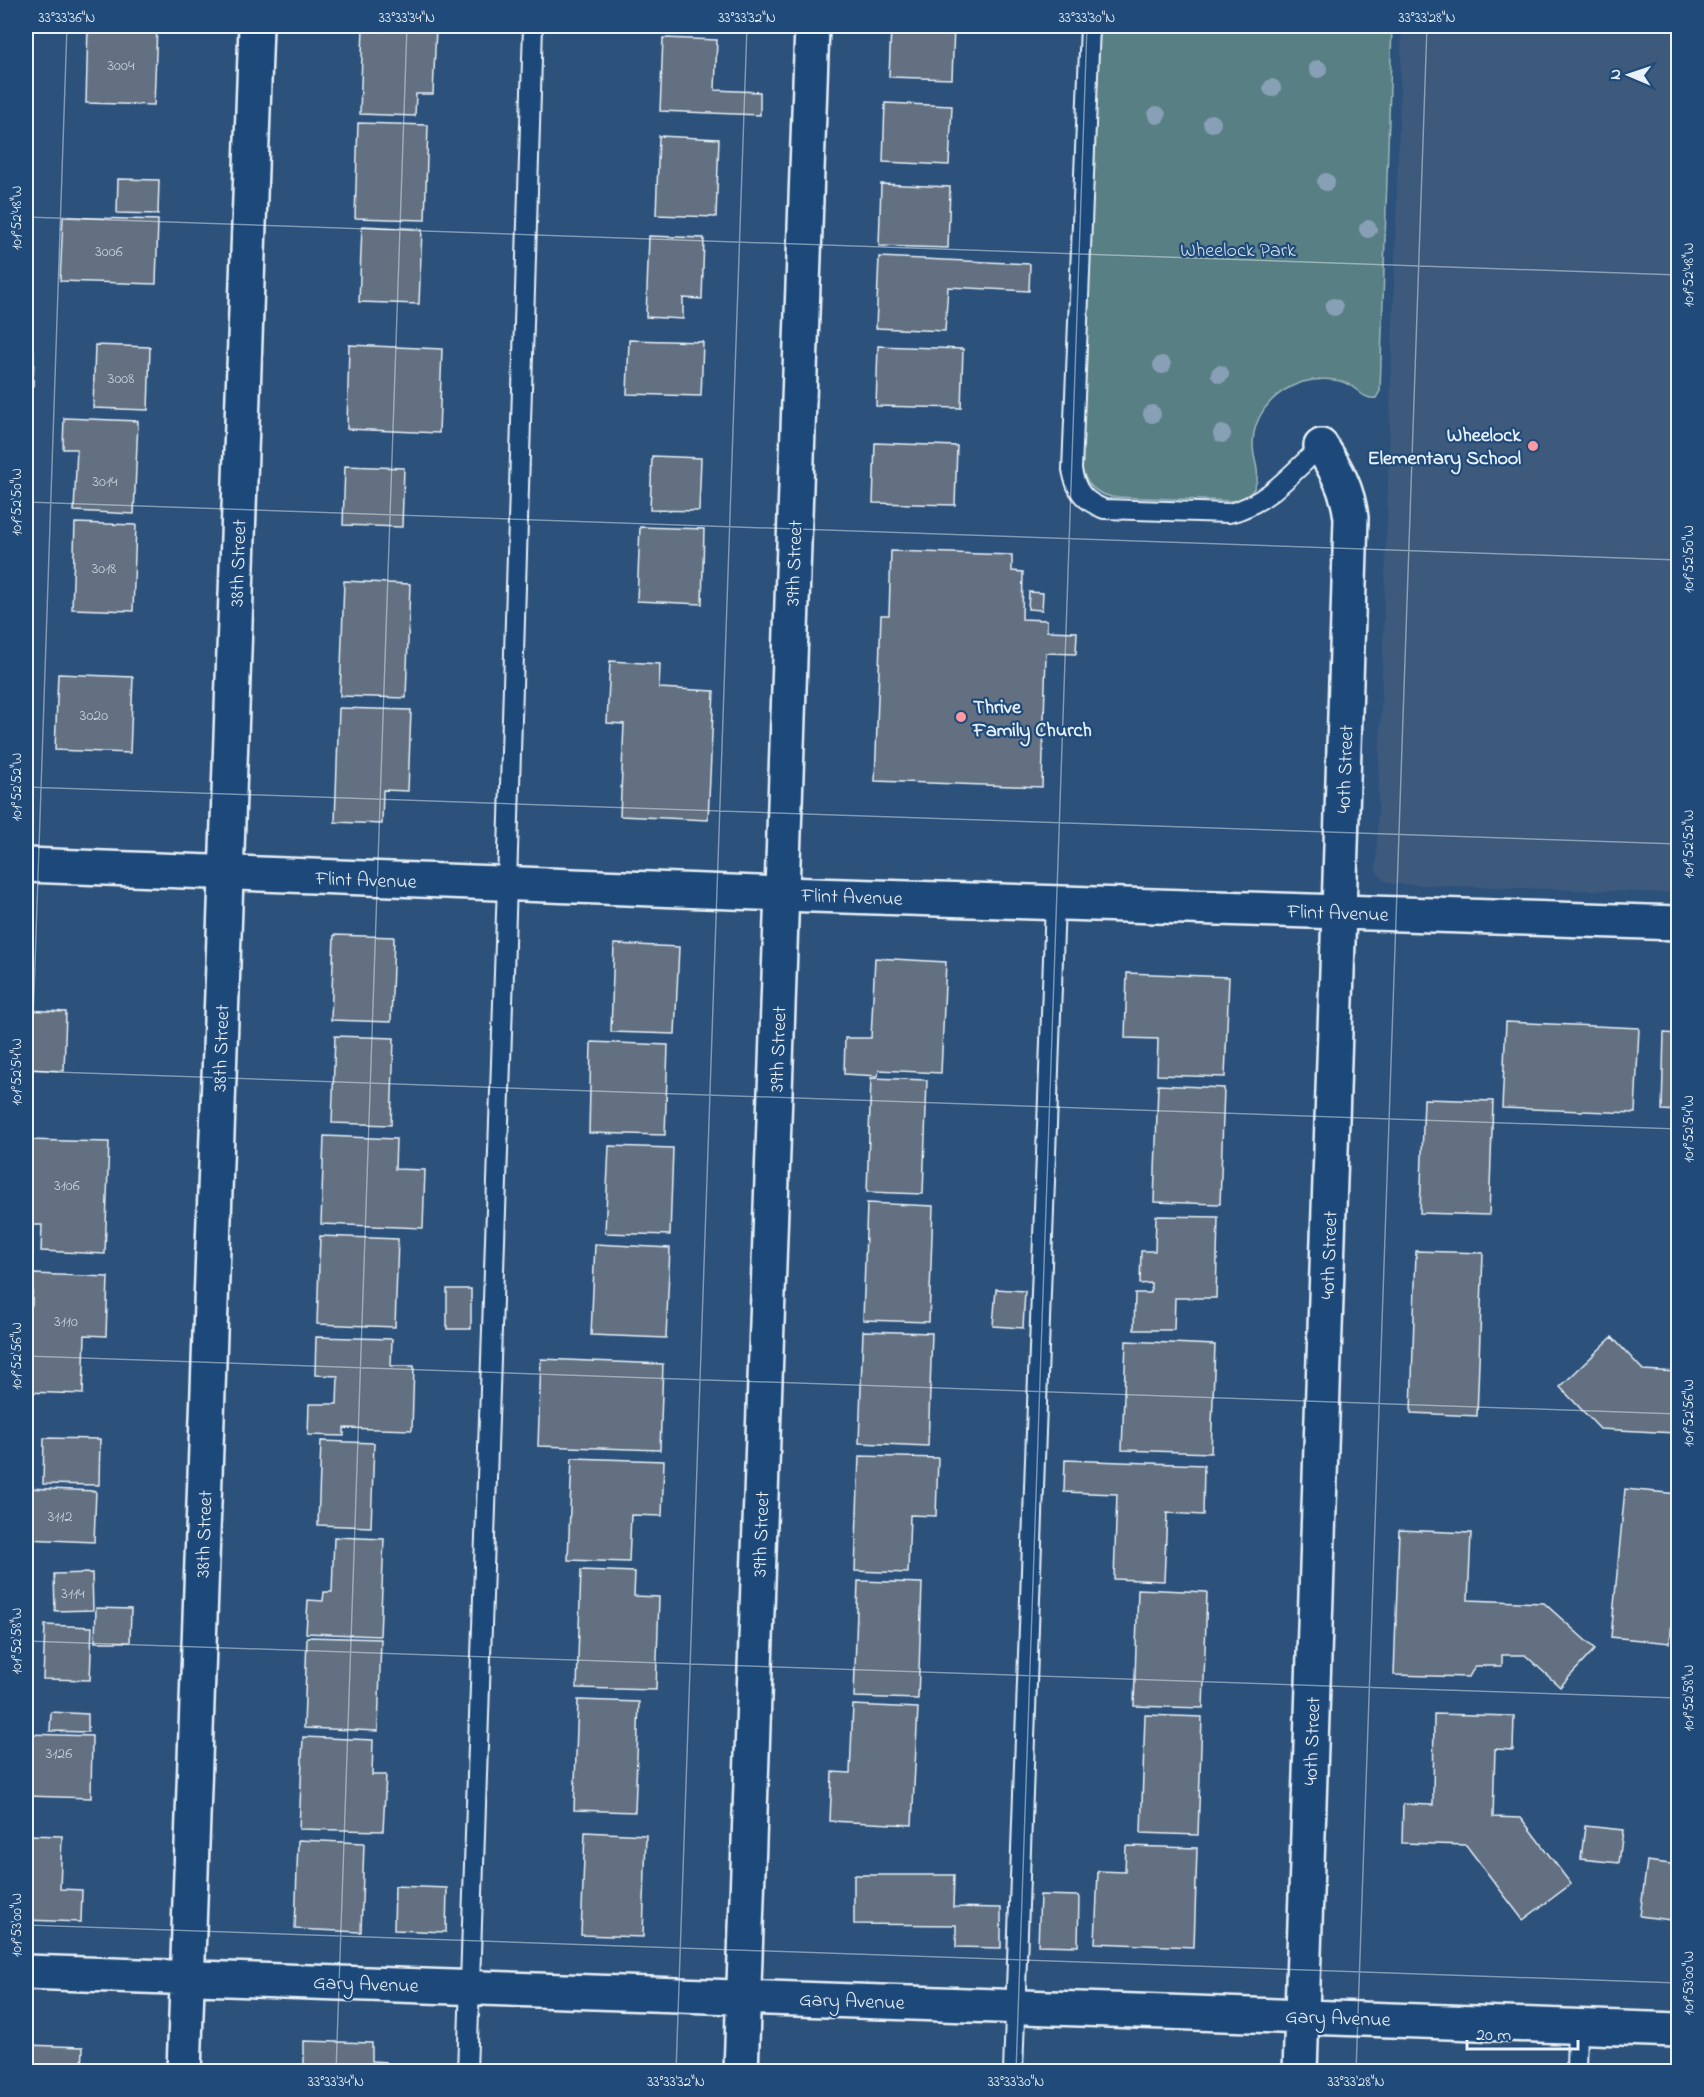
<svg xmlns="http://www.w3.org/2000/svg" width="1704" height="2097" viewBox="0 0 1704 2097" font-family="'Indie Flower',sans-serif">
	<rect width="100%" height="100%" fill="#2c517b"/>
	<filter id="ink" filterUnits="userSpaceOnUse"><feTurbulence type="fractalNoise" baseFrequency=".0167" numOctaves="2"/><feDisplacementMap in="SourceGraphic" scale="12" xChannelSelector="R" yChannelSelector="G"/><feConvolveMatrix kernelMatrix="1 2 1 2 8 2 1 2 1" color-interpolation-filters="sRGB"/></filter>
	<g filter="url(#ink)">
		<!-- built -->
		<path fill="#3c5a7d" d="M1402,26H1678V893L1392,884L1383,880L1376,871Z"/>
		<!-- green -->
		<path fill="#597f84" stroke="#a0b8be" stroke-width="1.5" d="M1100,26H1392L1380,391L1376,398C1364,400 1358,389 1348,384C1335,378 1317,378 1303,382C1271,392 1248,420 1254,455C1256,465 1260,476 1255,486C1252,495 1242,499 1233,501L1112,497C1094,493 1085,483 1081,466Z"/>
		<!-- building -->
		<path fill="#626f81" stroke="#e8f1f8" stroke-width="1.5" d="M88,26H157L154,105L86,103Z
			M363,26L436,28L433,94H416L415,116L360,114Z
			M891,26H954L952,79L889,77Z
			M663,38L717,40L715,90L760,92V115L660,111Z
			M885,103L952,106L949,165L883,162Z
			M358,123L428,125L425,220L355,218Z
			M659,136L719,139L716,217L656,215Z
			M118,179L159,180L158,214L117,213Z
			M881,184L950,187L948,248L879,246Z
			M63,217L158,220L156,284L60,281Z
			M362,226L422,229L419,304L359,302Z
			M649,236L704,238L702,299L683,298V319L646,317Z
			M879,257L1030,264L1029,291L948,287L945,331L876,328Z
			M629,340L703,342L701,396L627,394Z
			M95,345L150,347L148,410L93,408Z
			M349,345L442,349L439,433L347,429Z
			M878,346L963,349L961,408L876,406Z
			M26,351H34L33,386H26Z
			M64,418L138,421L134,514L74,511L77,449H63Z
			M875,443L957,446L955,505L873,503Z
			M652,456L701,458L699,511L650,510Z
			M345,466L404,468L402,527L343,525Z
			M75,523L136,525L133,611L72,609Z
			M640,527L704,529L702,604L637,601Z
			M891,551L1012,555V571L1023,572L1022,619L1047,620V631L1077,632L1076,654L1046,653L1042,787L875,781L881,615H889Z
			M344,581L410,584L406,698L340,696Z
			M1029,592L1043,593L1042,610L1028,609Z
			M610,661L660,664L659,688L714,691L708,820L620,816L624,724L607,723Z
			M58,674L133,677L130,753L55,750Z
			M339,708L411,710L408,791L383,790L382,824L335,822Z
			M334,935L394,937L391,1022L331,1020Z
			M614,944L679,947L675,1034L611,1032Z
			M875,958L946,962L941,1073L879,1070L878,1076L844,1074L845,1038H871Z
			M1127,973L1229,977L1225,1077L1157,1075L1158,1039L1125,1038Z
			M26,1010L66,1012L64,1071L26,1069Z
			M1506,1022L1639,1028L1635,1113L1502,1108Z
			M1664,1033L1678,1034V1111L1662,1110Z
			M335,1036L394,1038L391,1125L332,1123Z
			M591,1042L668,1045L665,1135L589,1133Z
			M871,1078L927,1080L923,1194L867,1192Z
			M1158,1085L1224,1088L1220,1204L1154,1202Z
			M1424,1099L1493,1101L1489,1215L1420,1213Z
			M324,1136L396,1139L395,1169L425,1170L423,1228L321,1224Z
			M26,1140L109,1142L105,1254L41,1251L42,1225H26Z
			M609,1146L673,1148L670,1235L605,1233Z
			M867,1203L933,1206L929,1322L863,1320Z
			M1156,1216L1218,1217L1216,1298H1175L1174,1330H1134L1135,1293H1151V1283L1140,1284L1141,1251H1155Z
			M320,1236L398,1239L395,1327L317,1324Z
			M595,1244L670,1248L666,1338L591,1335Z
			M1416,1251L1483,1253L1477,1416L1411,1413Z
			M33,1274L108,1277L106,1336L85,1335L83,1394L26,1392V1305H32Z
			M447,1289H471V1329H447Z
			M996,1289L1025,1291L1023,1328L993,1326Z
			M863,1331L932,1333L928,1446L859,1443Z
			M316,1337L392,1339L391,1366H414L412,1430L344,1428V1436L308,1435L309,1404H337L338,1376L315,1375Z
			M1612,1337L1643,1370L1678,1372V1461L1673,1460L1675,1433L1600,1429L1560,1387Z
			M1126,1341L1215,1345L1211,1453L1122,1450Z
			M541,1359L663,1364L660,1450L538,1446Z
			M44,1438L100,1439L99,1485L43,1484Z
			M321,1441L374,1443L371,1527L318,1525Z
			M859,1456L938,1458L936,1516L910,1515L908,1573L855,1571Z
			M572,1458L664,1461L662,1516L631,1515L629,1562L568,1560Z
			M1065,1460L1204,1465L1203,1515L1167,1513L1164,1581L1114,1579L1117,1494L1064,1492Z
			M26,1488L96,1491L94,1542L26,1539Z
			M1625,1489L1678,1494V1550L1670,1643L1611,1637Z
			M1399,1530L1471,1533L1468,1600L1544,1603L1595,1649L1560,1687L1525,1655H1502V1666H1475L1469,1677L1394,1675Z
			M334,1537L384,1539L380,1636L306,1633L308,1600L323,1601L324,1592H332Z
			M581,1570L635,1572L634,1596L659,1597L656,1690L577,1688Z
			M92,1573L93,1610L55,1611L54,1574Z
			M858,1581L922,1583L918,1699L854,1697Z
			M1138,1589L1207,1592L1203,1708L1134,1706Z
			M96,1608L131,1609L130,1642H95Z
			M45,1625L92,1627L90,1680L43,1679Z
			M307,1637L381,1639L378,1731L304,1728Z
			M578,1700L639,1702L635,1812L574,1810Z
			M853,1705L918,1708L912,1825L830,1821L832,1772L850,1773Z
			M51,1712L88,1714V1732L50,1731Z
			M1434,1714L1514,1716L1513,1750L1495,1749L1493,1817L1521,1818L1571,1884L1523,1920L1466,1845L1402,1843L1403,1804L1433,1805Z
			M1145,1715L1202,1717L1198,1835L1141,1833Z
			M26,1734L92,1736L91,1798L26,1796Z
			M303,1737L373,1740L372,1775H386L383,1831L299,1829Z
			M1585,1826L1623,1830L1619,1863L1581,1859Z
			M585,1832L646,1835L643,1937L581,1935Z
			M26,1835L62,1836L60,1889L82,1890L81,1922L26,1920Z
			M298,1840L364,1843L361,1932L295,1929Z
			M1126,1846L1197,1848L1194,1947L1095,1943L1098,1871L1125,1872Z
			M1647,1861L1678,1865V1921L1640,1916Z
			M854,1875H954L953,1907L1001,1908V1948L956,1947V1925L854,1924Z
			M395,1886L447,1888L446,1932L394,1930Z
			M1040,1895L1079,1896L1078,1946L1038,1945Z
			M304,2041L372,2043V2061L386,2062L385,2072H304Z
			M26,2045L83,2047L82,2072H26Z"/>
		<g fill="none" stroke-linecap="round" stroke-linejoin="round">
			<!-- lane casing -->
			<g stroke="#e8f1f8" stroke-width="22">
				<path id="lane" d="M1090,26L1072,470C1076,491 1084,501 1104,509L1229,513C1266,505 1294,471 1321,446
					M467,2072L507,884L533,26
					M1013,2072L1055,903
					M1576,2072L1577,2026"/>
			</g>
			<!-- street casing -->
			<g stroke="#e8f1f8" stroke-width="38">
				<path id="street" d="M26,1972L1678,2030
					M184,2072L256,26
					M741,2072L812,26
					M1300,2072L1339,912L1351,518C1348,490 1336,469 1321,446"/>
			</g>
			<!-- secondary casing -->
			<g stroke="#e8f1f8" stroke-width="38">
				<path id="secondary" d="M26,865L782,894L1678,923"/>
			</g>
			<!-- lane -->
			<use href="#lane" stroke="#1f4a7a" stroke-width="18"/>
			<!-- street -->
			<use href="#street" stroke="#1f4a7a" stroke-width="33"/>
			<!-- secondary -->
			<use href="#secondary" stroke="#1f4a7a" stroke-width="33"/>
		</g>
		<!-- trees -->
		<g fill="#88a0b6">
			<circle cx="1318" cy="69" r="9"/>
			<circle cx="1272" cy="88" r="9"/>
			<circle cx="1157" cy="115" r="9"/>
			<circle cx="1212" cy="123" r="9"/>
			<circle cx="1326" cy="182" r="9"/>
			<circle cx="1368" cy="229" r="9"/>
			<circle cx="1334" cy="307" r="9"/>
			<circle cx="1162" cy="365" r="9"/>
			<circle cx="1220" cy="374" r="9"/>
			<circle cx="1152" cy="414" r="9"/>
			<circle cx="1222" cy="434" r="9"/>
		</g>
	</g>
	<!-- ticks -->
	<path fill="none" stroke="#e8f1f8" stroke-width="1.5" stroke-opacity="0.45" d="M26,217L1678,275M26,502L1678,560M26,787L1678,844M26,1071L1678,1129M26,1228L67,26M26,1356L1678,1414M26,1641L1678,1698M26,1925L1678,1983M336,2072L407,26M676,2072L747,26M1016,2072L1087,26M1356,2072L1427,26"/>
	<!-- markers -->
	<g fill="#ff9aa2" stroke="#1f4a7a" stroke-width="2">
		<circle cx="1533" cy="446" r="6"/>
		<circle cx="961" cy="717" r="6"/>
	</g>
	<g text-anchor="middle" stroke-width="4.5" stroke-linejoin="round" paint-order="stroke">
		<!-- number labels -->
		<g font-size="16" fill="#c6d0da">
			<text x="121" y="70">3004</text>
			<text x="109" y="256">3006</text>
			<text x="121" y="383">3008</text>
			<text x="105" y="486">3014</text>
			<text x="104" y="573">3018</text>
			<text x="94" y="720">3020</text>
			<text x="67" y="1190">3106</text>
			<text x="66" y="1326">3110</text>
			<text x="60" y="1521">3112</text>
			<text x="73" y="1598">3114</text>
			<text x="59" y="1758">3126</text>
		</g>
		<!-- park labels -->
		<g font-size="20" fill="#d3e0e7" stroke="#1f4a7a">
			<text x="1238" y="256">Wheelock Park</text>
		</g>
		<!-- poi labels -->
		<g font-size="20" font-weight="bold" fill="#e8f1f8" stroke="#1f4a7a" text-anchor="end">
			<text x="1521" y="441">Wheelock<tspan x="1521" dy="23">Elementary School</tspan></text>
			<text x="973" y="713" text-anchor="start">Thrive<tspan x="973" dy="23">Family Church</tspan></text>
		</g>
		<!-- street labels -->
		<g font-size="20" fill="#e8f1f8" stroke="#1f4a7a">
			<text transform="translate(237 563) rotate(-88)" y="7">38th Street</text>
			<text transform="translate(793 563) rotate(-88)" y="7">39th Street</text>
			<text transform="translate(1344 769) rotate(-88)" y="7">40th Street</text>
			<text transform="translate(366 879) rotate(2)" y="7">Flint Avenue</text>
			<text transform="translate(852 896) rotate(2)" y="7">Flint Avenue</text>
			<text transform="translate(1338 912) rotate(2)" y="7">Flint Avenue</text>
			<text transform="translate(220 1048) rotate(-88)" y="7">38th Street</text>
			<text transform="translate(777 1049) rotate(-88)" y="7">39th Street</text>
			<text transform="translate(1328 1255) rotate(-88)" y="7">40th Street</text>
			<text transform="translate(203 1534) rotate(-88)" y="7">38th Street</text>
			<text transform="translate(760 1534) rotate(-88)" y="7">39th Street</text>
			<text transform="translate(1311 1741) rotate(-88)" y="7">40th Street</text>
			<text transform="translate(366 1983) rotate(2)" y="7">Gary Avenue</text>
			<text transform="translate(852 2000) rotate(2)" y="7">Gary Avenue</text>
			<text transform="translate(1338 2017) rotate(2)" y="7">Gary Avenue</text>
		</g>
	</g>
	<!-- margin -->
	<rect width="1704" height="2097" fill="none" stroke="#1f4a7a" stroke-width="66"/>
	<!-- north arrow -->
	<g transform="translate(1629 75) rotate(272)" stroke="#1f4a7a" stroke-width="4.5" paint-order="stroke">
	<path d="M0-4.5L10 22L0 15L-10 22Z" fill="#e8f1f8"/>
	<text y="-9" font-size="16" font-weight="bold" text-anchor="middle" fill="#e8f1f8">N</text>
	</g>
	<!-- scale -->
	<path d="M1467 2040v9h111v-9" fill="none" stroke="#e8f1f8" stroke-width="3"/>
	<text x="1476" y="2040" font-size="18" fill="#e8f1f8" stroke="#1f4a7a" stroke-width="4.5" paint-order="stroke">20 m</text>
	<rect x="33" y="33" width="1638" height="2031" fill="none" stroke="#e8f1f8" stroke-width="2"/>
	<g font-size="15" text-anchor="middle" fill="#e8f1f8">
		<text x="67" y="22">33°33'36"N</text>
		<text x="407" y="22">33°33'34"N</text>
		<text x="747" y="22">33°33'32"N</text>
		<text x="1087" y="22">33°33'30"N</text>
		<text x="1427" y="22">33°33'28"N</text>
		<text transform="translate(16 218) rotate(-90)" y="5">101°52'48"W</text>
		<text transform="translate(1688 275) rotate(-90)" y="5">101°52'48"W</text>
		<text transform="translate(16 502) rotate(-90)" y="5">101°52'50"W</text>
		<text transform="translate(1688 559) rotate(-90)" y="5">101°52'50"W</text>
		<text transform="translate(16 787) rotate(-90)" y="5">101°52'52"W</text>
		<text transform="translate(1688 844) rotate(-90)" y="5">101°52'52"W</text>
		<text transform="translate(16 1072) rotate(-90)" y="5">101°52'54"W</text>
		<text transform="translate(1688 1129) rotate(-90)" y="5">101°52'54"W</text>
		<text transform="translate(16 1356) rotate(-90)" y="5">101°52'56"W</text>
		<text transform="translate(1688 1413) rotate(-90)" y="5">101°52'56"W</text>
		<text transform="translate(16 1641) rotate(-90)" y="5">101°52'58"W</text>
		<text transform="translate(1688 1698) rotate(-90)" y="5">101°52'58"W</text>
		<text transform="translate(16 1925) rotate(-90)" y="5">101°53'00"W</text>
		<text transform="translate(1688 1983) rotate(-90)" y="5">101°53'00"W</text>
		<text x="336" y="2086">33°33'34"N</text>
		<text x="676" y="2086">33°33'32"N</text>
		<text x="1016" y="2086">33°33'30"N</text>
		<text x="1356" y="2086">33°33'28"N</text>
	</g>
</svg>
